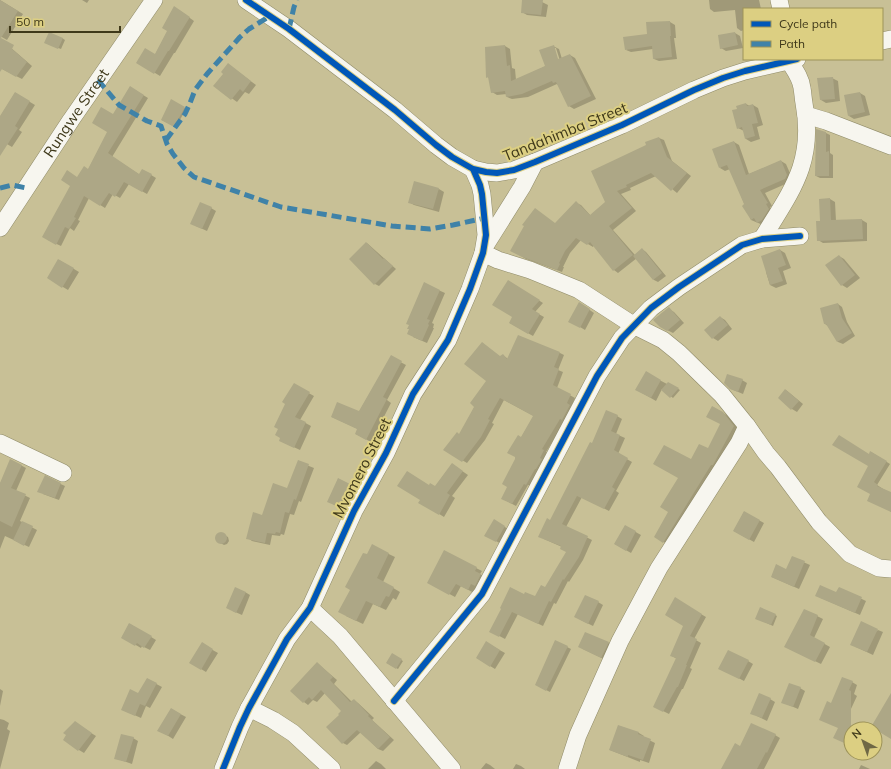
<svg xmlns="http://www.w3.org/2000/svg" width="891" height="769" viewBox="0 0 891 769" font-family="Mulish,sans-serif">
	<rect width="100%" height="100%" fill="#c8c096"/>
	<!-- shadow -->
	<path fill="#0003" fill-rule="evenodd" d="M0,0L23,14L7,40L0,36Z
		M82,0H89L87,3Z
		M523,0L542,2L548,5L546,17L527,15L522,12Z
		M709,0H759L761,9H744V30L741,31L737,28L735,10L714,12L710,9Z
		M179,10L194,21L175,53H174L160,76L137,62L155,55Z
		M670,22L675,25L676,38H674L677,59L659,61L654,59L653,49L631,52L626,50L648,35Z
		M735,33L740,36L743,48L726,51L721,48L719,36Z
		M62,38L65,40L61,49L48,44Z
		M505,46L510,49L512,68L515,69L516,80L546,66L553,46L559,49L562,59L570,55L575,58L596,99L574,109L569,106L559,86L557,84L528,97L512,99L507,97V94L497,95L492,92L490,78L487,77ZM554,48H556L561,64H559Z
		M10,47L32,66L22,79L0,68V54Z
		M233,68L256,85L249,94L245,92L237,102L215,86L224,74Z
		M832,78L838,81L840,101L826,103L821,100Z
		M130,87L148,98L112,157L140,175L143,170L156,178L147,194L129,184L120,198L113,194L105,208L89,198L78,220L80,221L74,231L70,228L61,246L48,240L78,178L88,170L108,132L114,115Z
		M15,93L35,105L19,130L22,132L12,147L0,140V117Z
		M860,93L865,96L870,115L854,119L849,116Z
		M172,101L186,109L176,127L162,120Z
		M746,104L750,106L753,105L758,108L763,125L757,127L760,139L751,142L746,139L744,131L738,128V110Z
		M826,133L830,135V153L833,155V178H820L816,176Z
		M659,138L664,140L672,161L691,176L677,193L656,176L630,188L631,190L621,194L636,211L613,230L635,255L642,249L646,252L666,276L658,282L654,280L637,258L618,273L614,270L594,245L593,247L581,240L570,253L563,267H564L562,272L526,259L511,250L555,224L576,203L581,205L591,216L607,203L647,145Z
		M734,142L739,145L749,174L781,161L786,164L792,178L790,182L765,193L772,206L770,207L773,213L763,225L751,220L730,169L725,171L720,168Z
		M439,189L444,192L439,212L414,205L409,202Z
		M830,199L835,202L836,221L862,220L867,223V241L823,243L818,240L822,222Z
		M211,208L216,211L207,231L196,226Z
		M367,243L396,269L379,286L375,284Z
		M780,250L785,253L791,268L783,271L787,284L776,288L770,285L766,272L767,271Z
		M839,256L844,259L860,278L847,288L842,285Z
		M59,260L79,272L68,290L48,278Z
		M508,281L543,303L535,312L544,317L533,336L510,323L513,317Z
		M425,284L445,293L432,323L434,324L433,328H434L427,343L413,337Z
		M838,304L842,307L847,322L855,336L843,344L838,342L828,326L825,324Z
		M584,306L594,313L585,330L570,321Z
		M669,309L674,312L684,323L673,333L667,330Z
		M720,317L725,320L732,329L718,341L713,338Z
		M560,353L564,355L558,370L563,372L557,388L575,398L571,407L574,409L565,421L546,452L548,454L531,486L528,485L516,506L503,499L509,486L521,438L534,416L504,400L492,423L494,424L485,440L467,463L445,450L460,435L488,381L503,355L508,359Z
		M391,357L406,365L387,400L391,403L371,442L356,434L358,429L332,417L359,412Z
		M646,373L667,384L668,383L680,390L673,398L662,389L656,401L637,390Z
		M742,380L747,383L743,394L731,389Z
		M294,385L314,396L300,420L311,426L300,450L285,443Z
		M786,390L803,404L797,412L792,409Z
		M713,407L728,416L738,429L669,545L655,537L669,512L691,460L708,450L722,424Z
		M617,416L622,419L616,434L625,438L618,454L632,462L616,491L619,493L609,511L582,497L566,527L592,540L583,560L569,582L568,581L556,604L554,603L543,626L518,614L505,639L490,631L525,595L535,597L545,589L568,552L562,547L544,539L551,521L593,445Z
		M871,452L890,464L877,485L891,494V512L872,494L869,455Z
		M11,460L26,468L16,491L30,498L20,521L37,530L29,547L5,536L0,549V484Z
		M299,462L314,468L301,502L299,501L294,515L290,514L284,535L281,534L280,536L272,535L270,545L252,541L248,538L263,516L288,489Z
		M452,464L468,475L452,496L455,498L444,517L420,502L429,486L435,487Z
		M45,477L65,486L59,500L43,494Z
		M349,485L354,488L344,509L333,504Z
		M744,512L764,523L754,542L734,531Z
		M494,521L510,530L501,544L486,535Z
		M625,526L641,535L631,553L615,544Z
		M220,533L228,537L229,541L227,544L224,545L217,541L216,536Z
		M372,546L395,557L383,582L400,592L396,600L393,598L386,610L373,604L363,624L346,616L367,556Z
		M444,552L482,571L480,574L486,578L474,593L461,586L455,597L429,583Z
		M792,557L810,565L799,589L772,577L787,570Z
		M839,588L866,601L860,615L821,598L837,593Z
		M245,592L250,595L242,615L233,611Z
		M675,599L706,617L694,639L701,643L690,668L692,669L683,689H682L669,714L655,707L677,659L672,656L684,625Z
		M598,602L603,605L593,626L581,620Z
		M775,615L777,616L773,626L758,619Z
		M817,616L823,619L814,638L830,647L821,664L790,649Z
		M130,624L156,640L150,650L142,646L141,648L122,637Z
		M878,630L883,632L873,655L856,647Z
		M487,643L505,653L495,669L477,658Z
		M608,643L613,645L606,660L583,649Z
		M202,644L218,653L206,672L191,663Z
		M567,647L571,649L550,692L540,687Z
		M392,655L403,661L398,669L387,663Z
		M748,661L753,664L744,681L725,671Z
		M317,663L337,680L334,684L352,702L354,700L358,703L374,718L372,720L394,740L383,751L378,749L361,732L347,745L343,743L341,715L342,711L325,693L317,702L313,700L308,705L304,702Z
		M147,679L162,687L150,708L146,706L141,718L123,710L139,694Z
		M852,682L857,685L854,694L857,696L844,724L855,729H851V745L839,728L831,704Z
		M800,688L805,691L798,709L782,702Z
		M0,689L3,691L0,706Z
		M770,699L775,702L767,721L757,716Z
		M171,709L186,717L173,739L159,730Z
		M0,719L4,720L9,723L7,729L10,731L0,769Z
		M80,726L96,736L84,753L79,750Z
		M619,726L639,733L644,736L643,737L655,743L649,763L640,760V762L610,750Z
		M775,735L780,738L764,769H722L741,747Z
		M133,738L138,741L132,764L115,758Z
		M376,761L381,764L386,769H368Z
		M486,763L490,765L495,769H481Z
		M516,764L521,766L525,769H513Z
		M861,765L870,769H859Z"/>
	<!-- building -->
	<path fill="#ada786" d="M0,0L18,11L1,38L14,45L12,49L27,62L16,77L2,69L0,72Z
		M522,0H543L541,15L521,13Z
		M174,6L190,17L169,51H168L154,74L136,63L145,48L155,54L167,31L162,28Z
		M670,21L671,36H670L672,57L653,59L652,46L625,50L623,37L647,34L646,22Z
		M49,32L63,38L58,49L44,43Z
		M735,32L738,45L720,49L718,35Z
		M505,45L507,66L510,65L511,81L545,66L539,50L554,45L558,59L570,54L591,96L568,107L556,82L553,83L552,81L522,94L506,97L505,91L491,93L488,77L486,78L485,47Z
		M228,63L251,81L243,92L240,89L231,100L213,86L223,74L221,72Z
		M833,77L835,99L820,100L817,78Z
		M130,86L144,95L108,153L139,174L142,169L152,174L142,192L124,182L115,197L109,193L100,206L84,196L74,217L76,218L69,229L65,227L56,245L42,237L70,186L61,180L67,170L77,177L84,166L88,169L107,132L92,123L101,107L113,114Z
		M15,92L30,101L15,126L18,128L0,156V116Z
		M860,92L865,112L848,116L844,95Z
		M171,99L185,107L174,127L161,120Z
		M746,103L747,106L753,104L758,123L752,124L755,136L745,139L742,127L737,129L732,110L737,109L736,106Z
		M816,129L826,132V152L829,151V176H815Z
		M659,137L667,157L687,173L671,191L651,173L626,185L627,187L617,191L632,208L609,226L633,255L613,271L590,242L587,245L576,238L565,251L559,263L560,264L557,270L520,256L510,251L524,226L522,225L535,208L555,223L576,201L590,215L605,202L591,171L646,145L645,142Z
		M734,141L746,175L781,160L787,175L785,179L760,190L768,203L766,204L769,209L762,220L757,223L754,218L751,220L742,206L744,204L727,165L719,168L712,149Z
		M414,181L439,188L433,209L408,203Z
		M830,198L831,220L862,219L863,239L817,241L816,221H820L819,199Z
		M200,202L212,207L202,229L190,224Z
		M366,242L383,259L384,258L393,266L374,285L349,259Z
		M642,248L662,273L653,280L633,256Z
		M780,249L786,265L778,268L783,281L770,285L761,256Z
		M839,255L855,275L841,286L825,265Z
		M58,259L74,268L62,288L47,278Z
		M508,280L540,300L532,309L540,314L528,334L509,323L512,317L492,305Z
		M424,282L440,290L427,319L430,320L428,324L429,325L422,341L407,334L409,329H407L409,325L406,324Z
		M579,302L590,309L580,328L568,322Z
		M838,303L842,318L852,333L837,342L826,324H824L820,308Z
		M669,307L680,320L667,331L660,327L653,320Z
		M720,316L728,325L712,339L704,330Z
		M518,335L560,352L554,367L559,369L553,385L571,394L567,403L570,405L562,420L560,419L542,449L544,450L540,458L542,459L536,469H535L526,485L524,484L512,504L501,499L507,487L502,484L515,459V457L507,453L518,435L521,437L533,416L500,398L488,419L490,420L481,437L462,462L443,450L457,432L459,434L474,407L470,403L486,381L464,364L482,342L500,356L503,354L507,359Z
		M391,355L402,361L383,397L387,399L366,440L355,434L357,429L331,417L337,402L359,411Z
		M646,371L661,380L651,398L635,390Z
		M727,374L743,379L738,392L730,389L724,383Z
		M668,382L679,388L670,398L661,390Z
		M294,383L310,392L295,417L306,422L294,448L279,441L280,438L275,435L278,429L274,427L285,404L282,402Z
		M785,389L799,401L791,410L778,398Z
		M712,406L723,412L734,426L713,465H711L663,543L654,537L668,512L660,507L678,478L653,464L664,445L691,459L699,444L708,448L720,424L706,417Z
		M606,410L618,415L611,431L620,435L614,450L628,458L612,487L615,489L604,509L577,496L562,524L588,536L579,557L564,580L563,579L551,602L549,601L538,624L512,612L499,637L489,632L501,609L500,608L510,587L524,594L525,592L535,596L541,585L545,587L566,552L560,549L561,546L538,537L547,518L550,520L590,442L592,443Z
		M839,435L869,454L870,451L887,461L874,482L878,485L877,486L891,492V512L867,501L870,494L857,487L868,466L832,445Z
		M10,459L22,465L11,488L26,494L12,527L0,521V483Z
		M298,460L309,464L296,500L294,499L289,513L285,512L280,533L276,532L275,534L267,533L265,543L246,539L253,512L262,515L273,483L287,488Z
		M452,463L463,471L447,493L450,495L439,515L418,503L420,500L397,486L407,471L429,485L430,483L435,486Z
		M45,475L61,483L55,498L37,492Z
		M338,478L350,484L339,507L327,502Z
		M744,511L760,520L749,540L733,531Z
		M494,519L505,526L496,542L484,536Z
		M22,521L33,526L24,546L13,540Z
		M625,525L636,531L626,551L614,544Z
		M215 538a6 6 0 1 1 12 0a6 6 0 1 1-12 0Z
		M372,544L389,553L377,578L394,587L389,597L386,596L380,607L366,601L356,621L338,612L350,590L345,587L363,553L367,554Z
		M444,550L477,567L475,571L481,574L475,586L471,584L468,590L456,584L449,595L427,583Z
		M792,556L805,561L794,587L771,577L776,564L786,569Z
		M820,585L836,592L839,587L862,597L855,613L815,596Z
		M235,587L246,592L236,613L226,608Z
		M585,595L599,601L588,624L574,617Z
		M675,597L702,614L690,636L697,639L686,665H687L678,687H677L663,712L653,707L676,658L670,656L683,626L665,615Z
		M760,607L776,614L771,625L755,619Z
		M804,609L818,615L810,635L825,643L815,662L784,647Z
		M861,621L878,629L867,652L850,645Z
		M129,623L152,636L144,648L137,643L135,646L121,638Z
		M585,632L609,642L601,658L578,647Z
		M555,640L568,646L546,691L535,685Z
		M486,641L500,650L490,667L476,658Z
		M202,642L213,649L201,670L189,663Z
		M728,650L749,660L739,679L718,669Z
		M392,653L402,659L396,669L386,663Z
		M317,662L333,677L330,680L350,702L354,699L369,715L368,716L390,737L378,749L357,730L342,744L326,727L339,715L338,714L341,711L321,690L312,700L309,697L303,703L290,691Z
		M842,677L853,681L849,690L851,691V746L833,738L838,728L819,720L827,701L831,703Z
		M147,678L157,683L145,706L140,704L135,716L121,710L130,689L138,693Z
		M789,683L801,687L793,707L781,703Z
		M759,693L771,698L762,718L750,714Z
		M891,693V739L871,727Z
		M171,708L181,714L168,736L157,731Z
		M75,721L92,733L78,751L63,740L66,735L63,733Z
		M751,723L776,734L767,753L766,752L757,769H721L735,743L740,746Z
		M618,725L639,732L638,734L651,739L643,760L628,755V757L609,750Z
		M121,734L134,737L126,762L114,759Z"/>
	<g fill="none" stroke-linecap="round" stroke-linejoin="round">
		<!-- minor casing -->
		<g stroke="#8f8a68" stroke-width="18">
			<g id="minor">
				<path d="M246,0L289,29L395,110L436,145L452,157L473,169L486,172L497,173L514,170L535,162L622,125L694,90L723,78L745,71L797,59"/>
				<path d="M779,0L781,9"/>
				<path d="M882,41L891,39"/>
				<path d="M806,115L826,121L891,146"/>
				<path id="s1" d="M0,228L71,120L154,0"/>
				<path d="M762,239C791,191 815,163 804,103C803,98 803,93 802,88C801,78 794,69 789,61"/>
				<path d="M485,246L522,187L535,162"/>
				<path d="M483,253L498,260L530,270L579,290L633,325L663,340L679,353L722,395L747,426L766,453L778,467L819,522L850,554L879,568L891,569"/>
				<path d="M0,443L63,473"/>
				<path d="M310,608L340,636L452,769"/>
				<path d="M394,701L482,594L597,376L622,338L651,308L679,287L742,245L762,239L800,236"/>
				<path d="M249,708L273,720L293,733L332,769"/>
				<path d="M223,769L240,727L249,708L287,639L310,608L354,511L386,453L413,394L448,340L470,289L483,253L486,235L482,194L480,185L473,169"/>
				<path d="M567,769L578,735L620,641L644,596L659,568L739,443L747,426"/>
			</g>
		</g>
		<!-- minor -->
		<use href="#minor" stroke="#f7f6ef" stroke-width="17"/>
		<!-- quiet -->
		<path stroke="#3f82a8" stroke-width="5" stroke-dasharray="10 5" stroke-linecap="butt" d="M289,29L294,7L297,0
			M98,80L119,105L147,121L161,126L167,144L173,154L184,168L194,177L255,198L281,207L392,226L430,229L453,225L485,218
			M166,140L185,114L190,103L195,90L207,74L240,37L249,29L270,16
			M0,188L12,185L26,188"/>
		<!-- cycleway casing -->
		<g stroke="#dccf82" stroke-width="8">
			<path id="cycleway" d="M246,0L289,29L395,110L436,145L452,157L473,169L486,172L497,173L514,170L535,162L622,125L694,90L723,78L745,71L797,59
				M394,701L482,594L597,376L622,338L651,308L679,287L742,245L762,239L800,236
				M223,769L240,727L249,708L287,639L310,608L354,511L386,453L413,394L448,340L470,289L483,253L486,235L482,194L480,185L473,169"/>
		</g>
		<!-- cycleway -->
		<use href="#cycleway" stroke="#0057b8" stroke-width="6"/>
	</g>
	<g text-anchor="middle" stroke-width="4" stroke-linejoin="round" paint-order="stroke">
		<!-- street labels -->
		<g font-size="15" fill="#3f391a" stroke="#dccf82">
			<text dy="5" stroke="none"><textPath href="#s1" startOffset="138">Rungwe Street</textPath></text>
			<text transform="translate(565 132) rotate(-22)" y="5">Tandahimba Street</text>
			<text transform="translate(362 468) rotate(-63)" y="5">Mvomero Street</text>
		</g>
	</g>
	<!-- legend -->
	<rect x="743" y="8" width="140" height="52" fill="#dccf82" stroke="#9d9358"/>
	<rect x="751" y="21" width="20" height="6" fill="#0057b8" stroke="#9d9358"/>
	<text x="779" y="28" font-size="12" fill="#3f391a">Cycle path</text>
	<rect x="751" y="41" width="20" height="6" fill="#3f82a8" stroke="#9d9358"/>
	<text x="779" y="48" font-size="12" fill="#3f391a">Path</text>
	<!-- north arrow -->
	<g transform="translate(863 741) rotate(319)"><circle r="19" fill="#dccf82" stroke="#9d9358"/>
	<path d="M0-3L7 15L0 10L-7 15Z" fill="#6f6845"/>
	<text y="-6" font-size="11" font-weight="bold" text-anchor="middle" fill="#3f391a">N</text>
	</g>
	<!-- scale -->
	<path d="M10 26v6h110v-6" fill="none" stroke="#3f391a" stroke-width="2"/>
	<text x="16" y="26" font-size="12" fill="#3f391a" stroke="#dccf82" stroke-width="3" paint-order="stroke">50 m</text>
</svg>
